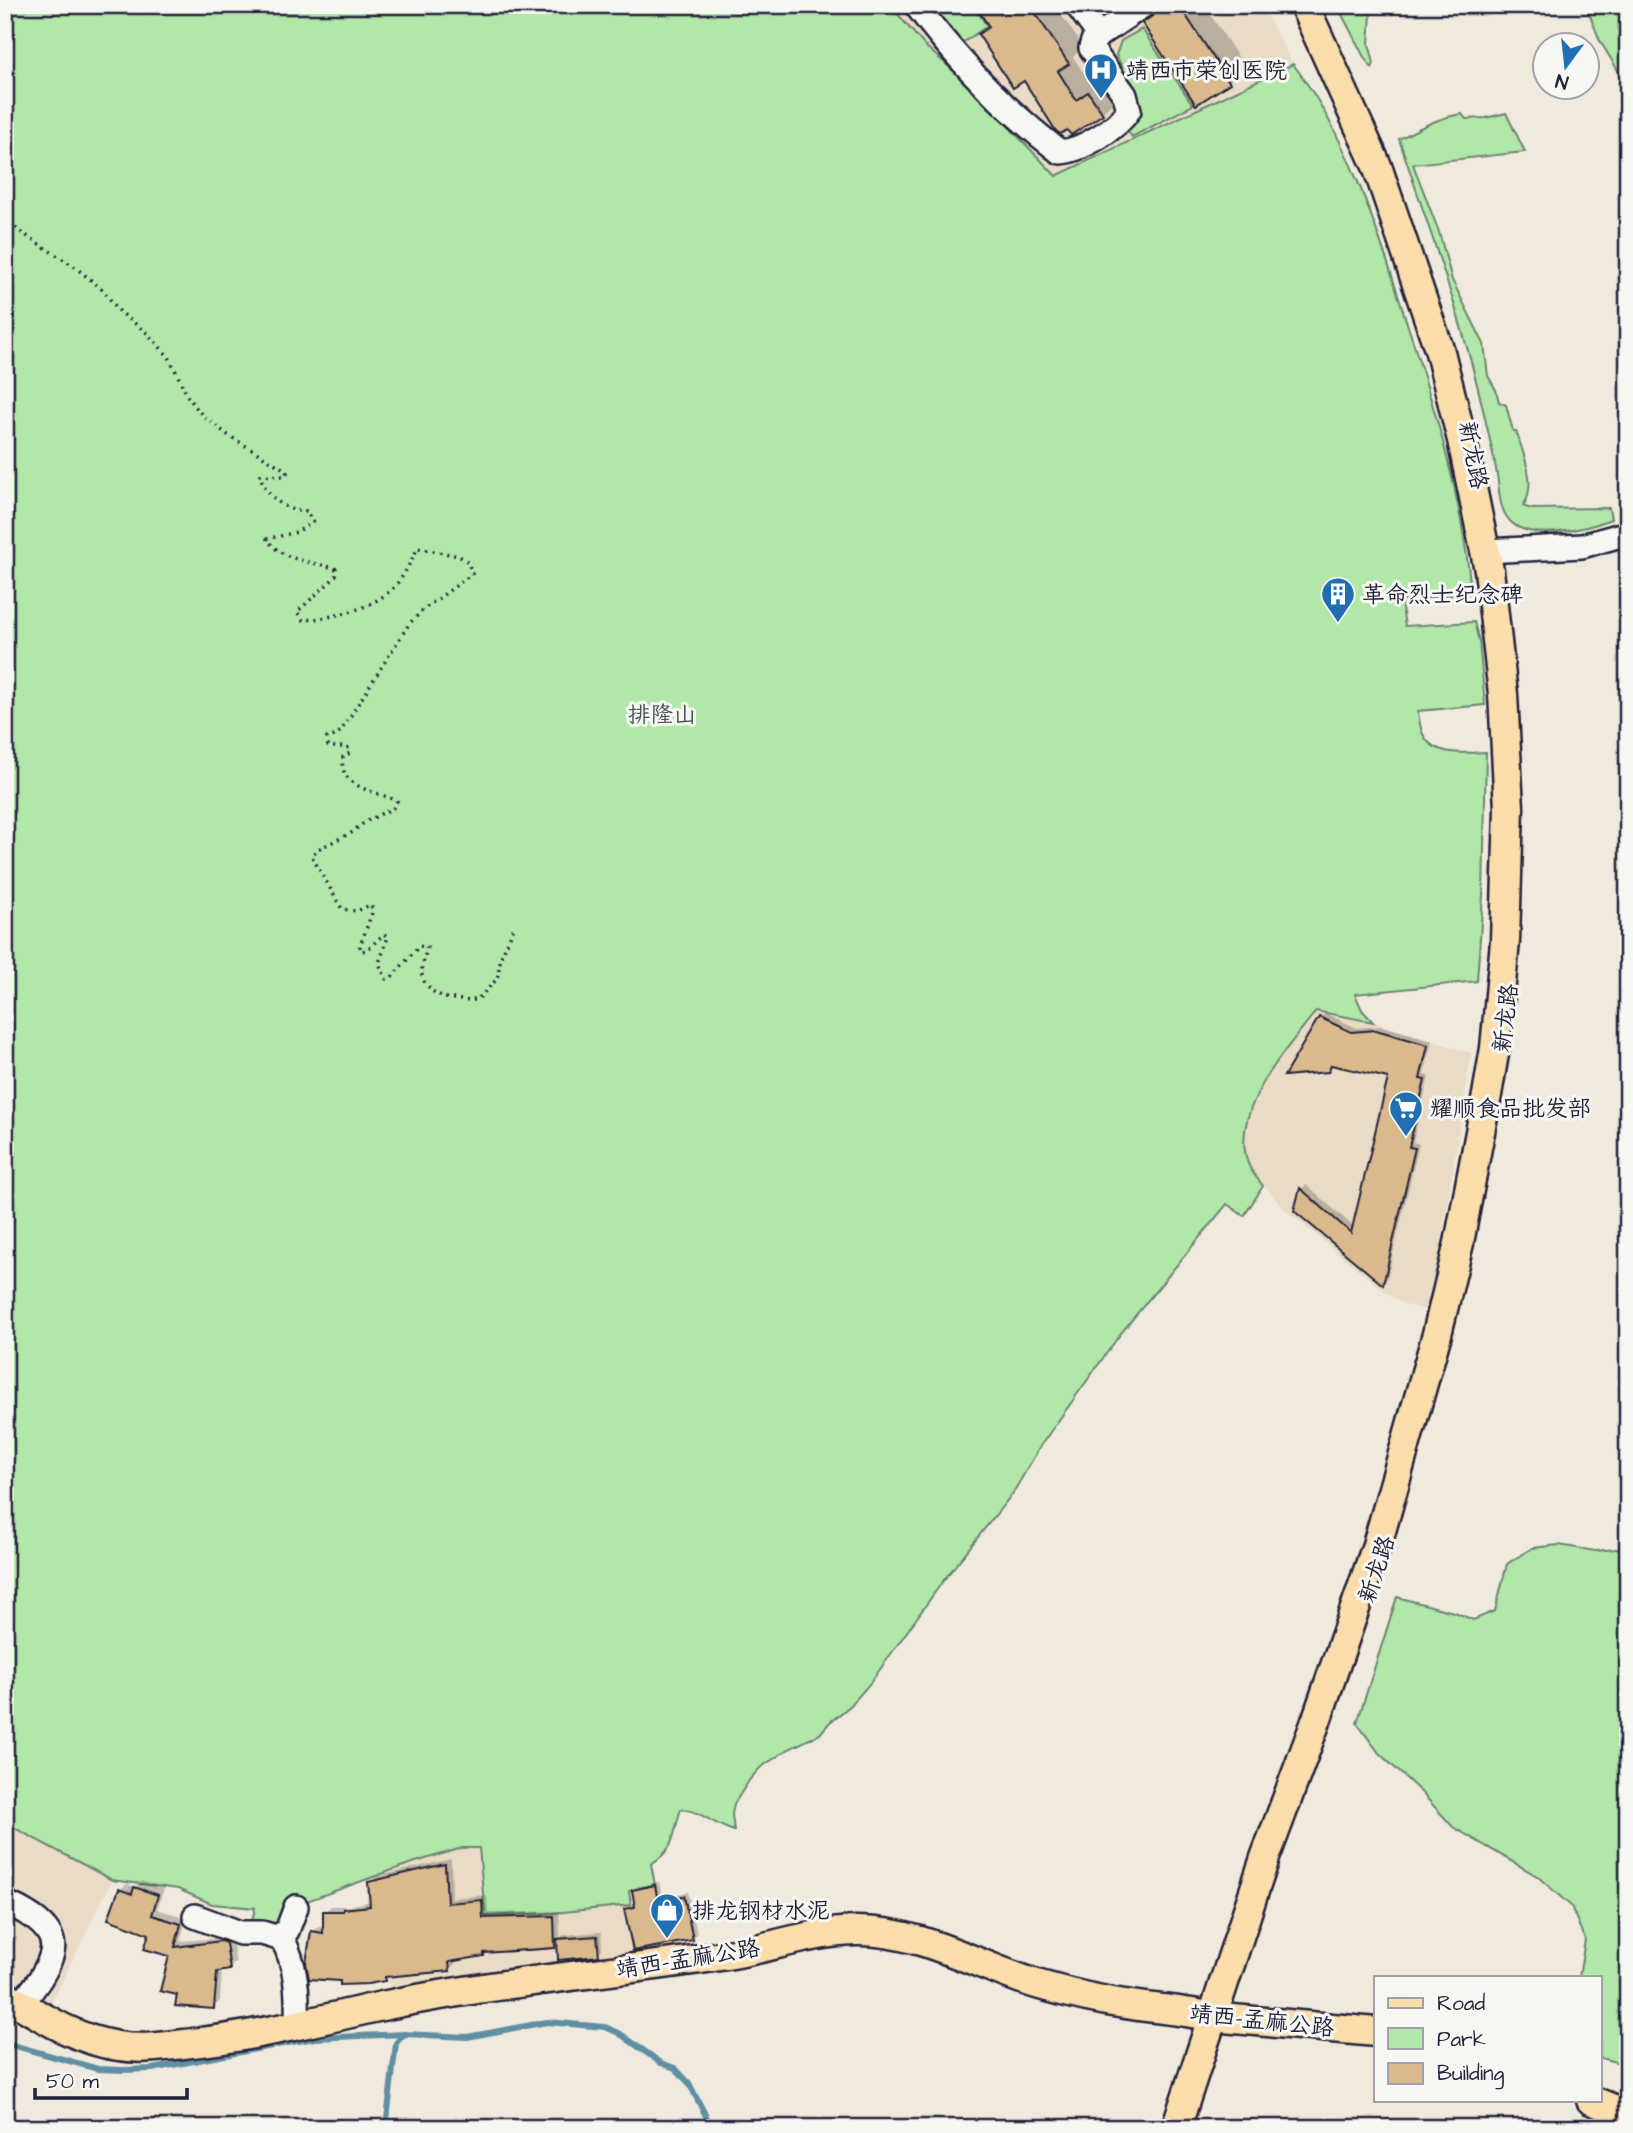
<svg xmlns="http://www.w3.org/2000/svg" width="1633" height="2133" viewBox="0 0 1633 2133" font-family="'Architects Daughter','LXGW WenKai TC',sans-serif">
	<rect width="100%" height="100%" fill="#f0eade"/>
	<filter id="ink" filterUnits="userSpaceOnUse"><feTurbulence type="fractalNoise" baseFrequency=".0143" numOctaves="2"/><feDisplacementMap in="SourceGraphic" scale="14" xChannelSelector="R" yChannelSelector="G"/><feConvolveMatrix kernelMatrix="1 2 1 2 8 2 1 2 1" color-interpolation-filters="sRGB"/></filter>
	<g filter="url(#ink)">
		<!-- built -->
		<path fill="#e9dbc6" d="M890,5H1261L1293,64L1056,176L1006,121L924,45Z
			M1316,1010L1373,1022L1471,1053L1431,1308L1422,1309L1405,1305L1385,1292L1283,1208L1250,1168L1244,1144L1246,1125L1251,1106L1278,1062Z
			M5,1823L112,1880L50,2006L5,1979Z
			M462,1848H479L485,1916L553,1913L631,1905L629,1891L656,1884L660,1897L685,1893L696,1947L486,1973L389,1989L383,1922L367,1920L366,1880L409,1864Z"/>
		<!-- green -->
		<path fill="#b1e7a9" stroke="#6a8472" stroke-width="2" d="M5,5H890L924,45L963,79L1056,176L1293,64C1347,134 1380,236 1406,320C1435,409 1463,499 1471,593L1401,601L1405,626L1474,622L1479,641L1485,705L1418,711C1419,718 1420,728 1423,734C1433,757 1466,753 1486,752L1483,895L1477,981L1355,994L1362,1010L1373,1022L1316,1011C1286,1050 1225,1115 1250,1168C1253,1174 1259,1180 1263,1186L1244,1216L1227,1204L1121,1333L1041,1445L1013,1493L943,1581L871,1682L851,1705L829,1723L820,1734L787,1750L760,1768L750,1779L734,1804L732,1814L734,1831C716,1826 699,1810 681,1809C672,1835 677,1848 651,1864L655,1885L629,1891L631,1905L553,1913L485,1916L479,1848H462L409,1864L304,1902L279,1925L251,1926L255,1908L212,1904L178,1889L112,1880L5,1823Z
			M929,5H973L987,26L961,44Z
			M1337,5H1366L1371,14L1369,44L1374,63L1372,68L1365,59Z
			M1586,5L1628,7V87L1600,41Z
			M1142,29L1193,105L1132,137L1126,129L1138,113L1141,104L1116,55L1121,41Z
			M1506,113L1525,152L1413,164L1439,232L1452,280L1484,344L1488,376L1496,390L1499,402L1506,405L1513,431H1516C1523,453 1538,485 1523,506L1531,509L1609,508L1611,519C1586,529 1530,543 1510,521C1498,508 1500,491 1497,475C1494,456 1489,437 1485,418C1464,323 1430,232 1399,139C1420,128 1439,117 1462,114L1466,119L1486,118Z
			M1628,1539V2065L1600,2058V1977H1579L1585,1940L1571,1906L1537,1876L1453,1827L1422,1793L1379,1753L1357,1723L1397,1597L1457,1613L1473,1620L1495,1611L1507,1564L1532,1548L1559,1545L1595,1551L1627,1548Z"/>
		<!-- shadow -->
		<path fill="#0003" d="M977,5H1055L1083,47L1073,57L1092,85L1104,78L1117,98L1102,113L1024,79L980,34L990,25Z
			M1160,5H1204L1244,66L1229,81L1144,24Z
			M1325,1013L1357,1028L1382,1026L1432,1040L1424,1075L1429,1076L1413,1142L1419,1144L1387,1279L1383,1283L1296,1211L1302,1189L1306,1185L1354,1227L1390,1077L1332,1065L1327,1070L1320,1018Z
			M451,1859L452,1898L487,1895L488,1913L559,1911L560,1938L563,1935L601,1932L602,1949L598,1954L559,1942L554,1947L486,1951L483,1954L455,1959V1964L449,1970L389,1975L384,1980H342L313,1932L319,1926L325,1927V1911L331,1906H349L371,1901L370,1883L376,1877Z
			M142,1881L164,1889L157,1909L187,1918L180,1941L232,1937L236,1962L229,1969H222L220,2001L213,2007L179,1994L172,1955L152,1933L120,1890L127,1884L136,1888Z
			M659,1882L662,1897L688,1892L697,1933L692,1938L626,1909L636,1904L634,1891L638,1886Z
			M5,1929L17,1938L5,1955Z"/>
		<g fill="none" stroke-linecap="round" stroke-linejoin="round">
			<!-- stream -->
			<path stroke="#608fa3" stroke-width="6" d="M5,2043L98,2069L123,2070L152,2069L314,2038L404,2034L467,2037L547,2022L605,2027L619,2033L661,2063L675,2068L689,2083L712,2128
				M386,2128L396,2043L404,2034"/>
		</g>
		<!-- building -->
		<path fill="#dab98d" stroke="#22223b" stroke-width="2" d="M975,5H1030L1069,64L1058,71L1076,100L1088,92L1103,114L1071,135L1067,130L1060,134L1056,131L1024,81L1013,88L978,34L989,27Z
			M1158,5H1179L1230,83L1196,105L1142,23L1152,16Z
			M1319,1017L1351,1032L1376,1030L1428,1045L1420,1079L1425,1080L1409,1147L1415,1148L1383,1285L1294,1211L1300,1188L1351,1233L1388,1078L1331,1065L1328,1072L1284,1076Z
			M445,1864L447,1903L482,1900L483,1918L554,1916L555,1948L484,1953V1956L449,1962L450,1971L385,1977V1981L368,1984L340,1985V1981L309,1979L306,1963L311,1931L323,1933V1911H343V1909L370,1906L368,1882Z
			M655,1885L658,1901L684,1896L693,1940L633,1951L624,1909L635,1907L632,1890Z
			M134,1887L158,1895L152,1915L181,1924L175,1947L221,1941L226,1943L230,1970L217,1972L214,2009L175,2006L177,1995L160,1991L169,1956L144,1949L149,1934L108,1919L119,1889L132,1894Z
			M597,1936L599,1956L558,1960L557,1939Z"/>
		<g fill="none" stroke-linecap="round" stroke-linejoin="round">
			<!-- minor casing -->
			<g stroke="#22223b" stroke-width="28">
				<path id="minor" d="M916,5C957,60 1005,110 1060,152C1081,151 1118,128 1129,110L1125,95L1091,48L1093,41L1099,35L1144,5
					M1077,5L1099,35
					M1485,551L1582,546L1628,533
					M5,1903C16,1906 25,1912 34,1918C60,1937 56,1953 40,1979C33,1989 28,1997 17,2002
					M195,1916L240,1933H262L282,1939C297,1964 298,1997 297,2026
					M278,1936L287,1931L296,1907"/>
			</g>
			<!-- major casing -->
			<g stroke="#22223b" stroke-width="33">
				<path id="major" d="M5,1995C40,2016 76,2040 118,2046C143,2050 168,2046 192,2043C257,2036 319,2020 382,2006C496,1982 612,1973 727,1955C770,1948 811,1932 856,1931C921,1930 979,1967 1040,1985C1068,1993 1097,2000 1125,2004C1154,2009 1183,2010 1212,2017L1376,2032
					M1591,2100L1628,2115
					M1176,2128L1265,1858L1315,1724L1377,1545L1437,1334L1459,1243L1487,1095L1495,1048L1505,941L1509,808L1503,694L1489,570L1462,440L1440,352L1377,166L1304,5"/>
			</g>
			<!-- path -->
			<path stroke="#22223b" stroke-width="3.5" stroke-dasharray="2 5" stroke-linecap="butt" d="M5,218L19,231L75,267L102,289L120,312L147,333L169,357L188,397L202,415L228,435L284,469L287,473L283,476L260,475C265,495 286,513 306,511L313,522L297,532L267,539C282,562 313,561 336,569V575L332,580L297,612L303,620C333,618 374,609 395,586C405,575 411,560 418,548L459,556L468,562L472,574L424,609L409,624L341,731L334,736L327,738L328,746C336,748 341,746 348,748L350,753L343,757C337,788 377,791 397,801L393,808L365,822L351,833L316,850L312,857L342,909L357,911L370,905L373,910L360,946L361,951L367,950L384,934L388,937L379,963L386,979L392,977L419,946L427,947L421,972L424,981L432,991L445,998L470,1001L478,999L497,979L501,957L515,925"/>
			<!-- minor -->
			<use href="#minor" stroke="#f6f6f2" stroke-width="23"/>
			<!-- major -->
			<use href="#major" stroke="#faddab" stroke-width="28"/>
		</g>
	</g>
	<!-- icons -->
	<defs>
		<g id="hospital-pin" transform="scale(1.75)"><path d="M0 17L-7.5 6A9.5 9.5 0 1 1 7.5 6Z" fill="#1f6fb2" stroke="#f6f6f2"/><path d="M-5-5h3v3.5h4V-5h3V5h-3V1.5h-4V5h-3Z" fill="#fff"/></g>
		<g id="building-pin" transform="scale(1.75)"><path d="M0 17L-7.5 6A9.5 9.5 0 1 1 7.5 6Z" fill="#1f6fb2" stroke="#f6f6f2"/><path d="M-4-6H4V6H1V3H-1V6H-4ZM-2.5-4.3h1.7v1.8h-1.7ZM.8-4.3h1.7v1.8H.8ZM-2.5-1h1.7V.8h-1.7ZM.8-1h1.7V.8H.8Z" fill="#fff"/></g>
		<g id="supermarket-pin" transform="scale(1.75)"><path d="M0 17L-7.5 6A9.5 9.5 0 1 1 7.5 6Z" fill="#1f6fb2" stroke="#f6f6f2"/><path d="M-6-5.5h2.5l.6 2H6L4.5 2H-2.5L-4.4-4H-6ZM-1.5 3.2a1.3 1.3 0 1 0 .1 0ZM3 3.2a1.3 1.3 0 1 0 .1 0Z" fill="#fff"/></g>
		<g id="shop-pin" transform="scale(1.75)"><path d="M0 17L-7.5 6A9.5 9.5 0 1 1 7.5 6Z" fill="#1f6fb2" stroke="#f6f6f2"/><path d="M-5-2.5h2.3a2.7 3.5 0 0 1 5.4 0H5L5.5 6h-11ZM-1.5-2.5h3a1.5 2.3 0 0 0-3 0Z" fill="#fff"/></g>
	</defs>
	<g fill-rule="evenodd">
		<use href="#hospital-pin" x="1101" y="70"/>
		<use href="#building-pin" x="1338" y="594"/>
		<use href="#supermarket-pin" x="1406" y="1108"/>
		<use href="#shop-pin" x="667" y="1910"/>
	</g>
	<g text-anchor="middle" stroke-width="6" stroke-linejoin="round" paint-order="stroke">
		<!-- poi labels -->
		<g font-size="23" fill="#22223b" stroke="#f6f6f2" text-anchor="start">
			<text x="1126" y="78">靖西市荣创医院</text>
			<text x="1362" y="602">革命烈士纪念碑</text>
			<text x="1430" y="1116">耀顺食品批发部</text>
			<text x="692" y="1918">排龙钢材水泥</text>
		</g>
		<!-- street labels -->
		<g font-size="23" fill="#22223b" stroke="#f6f6f2">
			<text transform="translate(1474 455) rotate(79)" y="8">新龙路</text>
			<text transform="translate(1505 1018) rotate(-83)" y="8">新龙路</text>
			<text transform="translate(1376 1569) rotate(-72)" y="8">新龙路</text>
			<text transform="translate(688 1958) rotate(-9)" y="8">靖西-孟麻公路</text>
			<text transform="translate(1262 2020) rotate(6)" y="8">靖西-孟麻公路</text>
		</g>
		<!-- park labels -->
		<g font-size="23" fill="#465356" stroke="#f6f6f2">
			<text x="662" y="722">排隆山</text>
		</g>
	</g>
	<!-- margin -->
	<rect width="1633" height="2133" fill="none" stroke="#f6f6f2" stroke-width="28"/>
	<rect x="14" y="14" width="1605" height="2105" fill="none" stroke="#22223b" stroke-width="2.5" filter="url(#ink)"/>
	<!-- legend -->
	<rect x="1374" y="1976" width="228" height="126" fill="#f6f6f2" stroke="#a1a1a9" stroke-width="2"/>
	<rect x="1388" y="1998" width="35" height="10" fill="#faddab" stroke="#a1a1a9" stroke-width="2"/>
	<text x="1437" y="2010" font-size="21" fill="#22223b">Road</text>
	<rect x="1388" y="2028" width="35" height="21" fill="#b1e7a9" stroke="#a1a1a9" stroke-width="2"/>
	<text x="1437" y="2046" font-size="21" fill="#22223b">Park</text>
	<rect x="1388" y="2063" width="35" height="21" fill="#dab98d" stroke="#a1a1a9" stroke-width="2"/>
	<text x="1437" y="2080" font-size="21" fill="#22223b">Building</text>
	<!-- north arrow -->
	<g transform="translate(1566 66) rotate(195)"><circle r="33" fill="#f6f6f2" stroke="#a1a1a9" stroke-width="2"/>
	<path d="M0-5L12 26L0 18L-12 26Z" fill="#1f6fb2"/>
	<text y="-10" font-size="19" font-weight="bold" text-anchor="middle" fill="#22223b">N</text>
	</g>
	<!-- scale -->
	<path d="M35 2088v10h152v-10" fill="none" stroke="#22223b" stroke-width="3.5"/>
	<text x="46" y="2088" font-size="21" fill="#22223b" stroke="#f6f6f2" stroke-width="5" paint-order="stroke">50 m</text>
</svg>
